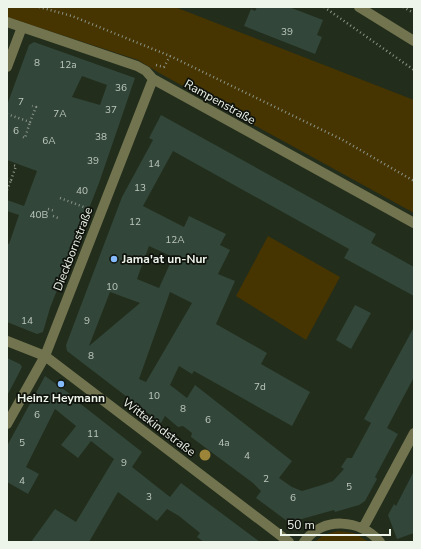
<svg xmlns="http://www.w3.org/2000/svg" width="421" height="549" viewBox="0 0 421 549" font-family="'Nunito Sans',sans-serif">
	<rect width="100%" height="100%" fill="#222d1c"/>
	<!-- green -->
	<path fill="#463401" d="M7,7H175L414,100V213L161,74L138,60L7,17Z
		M268,236L340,277L306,340L236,296Z
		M338,531L354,533L369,542H315L323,535Z"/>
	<!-- building -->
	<path fill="#32463a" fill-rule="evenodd" d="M257,7H289L323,20L317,35L322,37L315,54L244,26L251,9L255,11Z
		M34,42L135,78L99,183L50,308L43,332L37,334L7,322V243L9,244L19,215L7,211V200L24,206L37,171L7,160V105L29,45ZM82,76L107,85L100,105L72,97Z
		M161,115L376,234L371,243L414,267V296L344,258L349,249L173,151L143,206L184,227L189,216L226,234L220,245L230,250L218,274L235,281L216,324L267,353L261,364L310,392L292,426L194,371L192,374L179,366L170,385L187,398L195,385L292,461L279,478L292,487L302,491L322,485L333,481L344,469L341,467L347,458H352L371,423L364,419L414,327V377L387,428L398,434L375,477L377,479L365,501L359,505L335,512L334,510L291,522L287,521L256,498L261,491L253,483L191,437L192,433L183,426L178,427L165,416L161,423L67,351L66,345L122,197L153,140L149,138ZM149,246L173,257L159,288L137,279ZM110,292L140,303L89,346ZM170,292L192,303L146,382L139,379Z
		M355,305L371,313L351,349L336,340Z
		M7,358L20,364L22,367L7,396Z
		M45,376L77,399V401L142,452L132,467L170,497L181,483L260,542H204L197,537L200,533L179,516L167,509L157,521L118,492L89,542H31L55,509L76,522L114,459L91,441L78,458L61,445L76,426L55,409L26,467L39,474L28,494L7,482V446Z
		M414,471V533L397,539L388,515L394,504L396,506Z"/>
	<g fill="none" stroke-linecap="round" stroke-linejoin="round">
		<!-- path -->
		<path stroke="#8b9486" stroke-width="2.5" stroke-dasharray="1 3" stroke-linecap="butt" d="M39,7L72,16L170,56L341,139L414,181
			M324,7L414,70
			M403,7L414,13
			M156,65L164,67L170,56
			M7,114L30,122L36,107L32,106
			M23,137L25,138L30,122
			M7,179L11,180L16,166L13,165
			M7,190L11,180
			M60,198L89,209
			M48,209L55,211
			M53,216L58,218"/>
		<!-- minor -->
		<path stroke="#72744f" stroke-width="10" d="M359,7L414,41
			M7,22L137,66L146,71L153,79L414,223
			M7,67L22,27
			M7,341L45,356L289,542
			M7,424L45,356L153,79
			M363,528L414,433
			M304,542C323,516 360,519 380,542"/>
	</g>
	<!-- trees -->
	<circle fill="#9c8439" cx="205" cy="455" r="5.5"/>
	<!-- markers -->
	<g fill="#85bbfb" stroke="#0f130c" stroke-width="1.5">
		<circle cx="114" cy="259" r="4"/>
		<circle cx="61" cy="384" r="4"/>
	</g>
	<g text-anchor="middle" stroke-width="3.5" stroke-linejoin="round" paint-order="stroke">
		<!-- number labels -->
		<g font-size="10" fill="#bec8bd">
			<text x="287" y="35">39</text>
			<text x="37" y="66">8</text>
			<text x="68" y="68">12a</text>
			<text x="121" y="91">36</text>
			<text x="21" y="105">7</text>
			<text x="111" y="113">37</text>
			<text x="60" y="117">7A</text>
			<text x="16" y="134">6</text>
			<text x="101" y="140">38</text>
			<text x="49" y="144">6A</text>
			<text x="93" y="164">39</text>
			<text x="154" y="167">14</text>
			<text x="140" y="191">13</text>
			<text x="82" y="194">40</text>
			<text x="39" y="218">40B</text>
			<text x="135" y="225">12</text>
			<text x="175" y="243">12A</text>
			<text x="112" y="290">10</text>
			<text x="27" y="324">14</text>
			<text x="87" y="324">9</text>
			<text x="91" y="359">8</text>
			<text x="260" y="390">7d</text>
			<text x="154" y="399">10</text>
			<text x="183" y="412">8</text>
			<text x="37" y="418">6</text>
			<text x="208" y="423">6</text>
			<text x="93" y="437">11</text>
			<text x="22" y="446">5</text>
			<text x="224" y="446">4a</text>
			<text x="247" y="459">4</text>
			<text x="124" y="466">9</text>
			<text x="266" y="482">2</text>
			<text x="22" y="484">4</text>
			<text x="349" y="490">5</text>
			<text x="149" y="500">3</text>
			<text x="293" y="501">6</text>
		</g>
		<!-- street labels -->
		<g font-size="12" fill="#edf4e9" stroke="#0f130c">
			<text transform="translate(220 102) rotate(29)" y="4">Rampenstraße</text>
			<text transform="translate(73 249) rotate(-69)" y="4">Dieckbornstraße</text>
			<text transform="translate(159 427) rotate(37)" y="4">Wittekindstraße</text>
		</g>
		<!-- poi labels -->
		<g font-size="12" font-weight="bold" fill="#edf4e9" stroke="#0f130c" text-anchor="start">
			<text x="122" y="263">Jama'at un-Nur</text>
			<text x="61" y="402" text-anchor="middle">Heinz Heymann</text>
		</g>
	</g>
	<!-- border -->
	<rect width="421" height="549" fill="none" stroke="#edf4e9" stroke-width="16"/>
	<!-- scale -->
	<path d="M281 529v6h109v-6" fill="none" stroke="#edf4e9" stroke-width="2"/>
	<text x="287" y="529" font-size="12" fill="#edf4e9" stroke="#0f130c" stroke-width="3" paint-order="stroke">50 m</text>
</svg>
